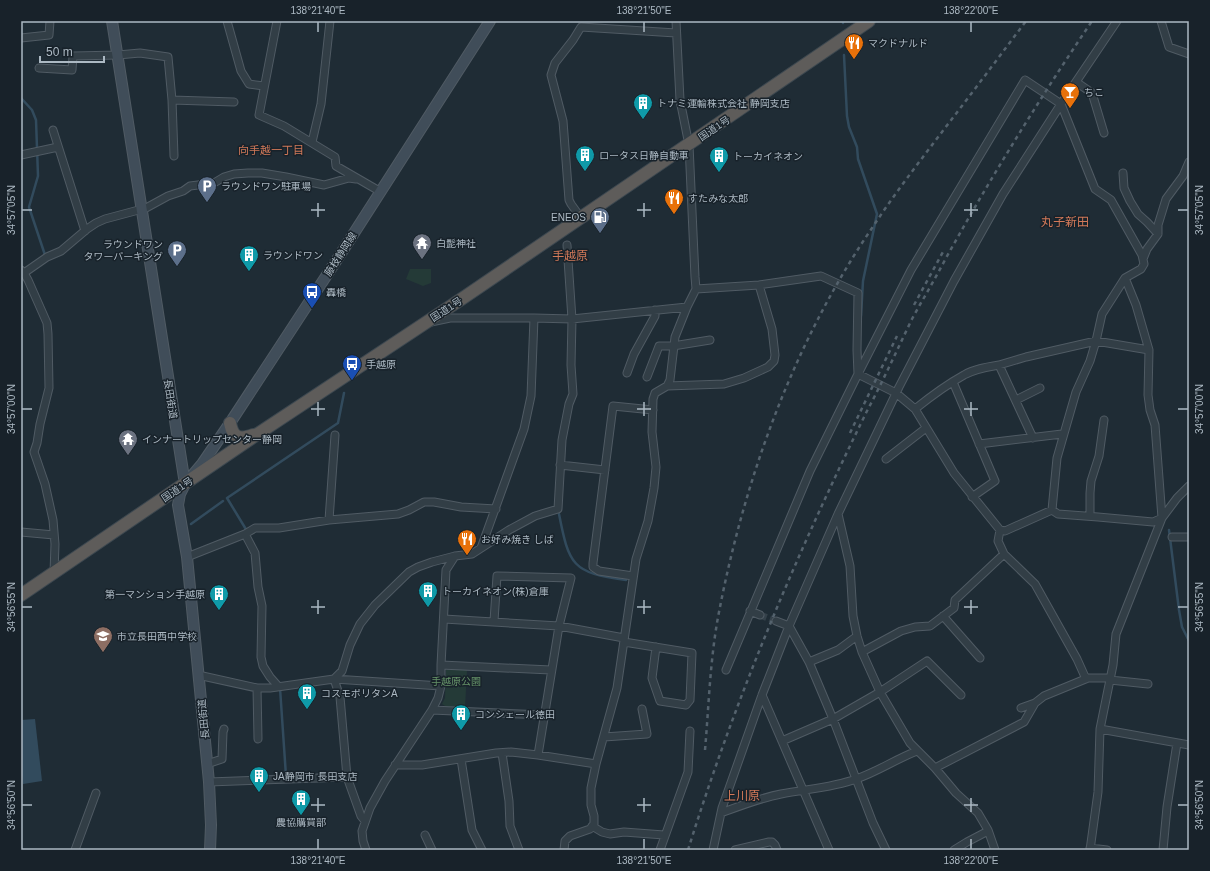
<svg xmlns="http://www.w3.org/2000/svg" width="1210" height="871" viewBox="0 0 1210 871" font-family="Helvetica,'Noto Sans JP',sans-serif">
	<rect width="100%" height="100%" fill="#1f2c35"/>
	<!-- green -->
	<path fill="#243a37" d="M410,269H431V283L423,286L406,279Z
		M446,670H467L465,708L447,707L442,704L445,698Z"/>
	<!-- water -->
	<path fill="#324b5d" d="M35,719L42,781L23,784L21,766V720Z"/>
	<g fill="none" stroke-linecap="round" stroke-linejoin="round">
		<!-- stream -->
		<path stroke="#324b5d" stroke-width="2.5" d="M843,21V23
			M844,55L847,116L849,127L857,147L858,159L877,214L863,281L861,316
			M21,98L32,110L36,120L38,176L29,207L45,255
			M559,514C569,565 572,573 626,580
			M191,524L223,501
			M1169,530L1179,610L1182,627L1189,641
			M247,531L227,498L338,423L344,393
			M280,688L286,776"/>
		<!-- minor-tunnel -->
		<path stroke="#34414a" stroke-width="7" stroke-dasharray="7 3.5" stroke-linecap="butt" d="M760,615L776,621"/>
		<!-- minor casing -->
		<g stroke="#505b64" stroke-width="9">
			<path id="minor" d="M227,21L241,71L249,84L264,86
				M277,21L259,115L284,126L335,157L336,166L381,192
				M1161,21L1169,47L1189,54
				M21,38L49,35L50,21
				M39,68L72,70L73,56L118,55L140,53L168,57L172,100L174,156
				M1076,82L1092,93L1104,133
				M172,100L234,102
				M53,130L85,231
				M312,142L321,104L330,21
				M21,155L58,147
				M1123,173L1124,188L1130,201L1138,214L1147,222L1158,234
				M581,218L571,204L569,200L563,121L551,75L555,63L573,40L581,27L676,33
				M1143,259L1147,249L1158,234V225L1166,199L1183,176L1189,162
				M21,270L24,273L28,280L47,323L48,334L49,388L40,424L37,443L34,452L45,484L53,520L55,544L54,573
				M24,273L47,257L61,251L87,229L96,223L105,219L146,208L168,196L183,191L190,186L214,183L224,177L234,174L248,173H262L286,177L324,185L349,178L356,179
				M696,289L759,285L821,276L858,293L857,350L858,374L896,393L915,409L954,473L1000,530L1005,531L1052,510L1058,514L1098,517L1153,522L1162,518L1155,425L1150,410L1148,395L1149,350L1136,305L1125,278L1102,314L1096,341L1090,361L1076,392L1057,458L1052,510
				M431,322L450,318H534
				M999,365L1026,357L1096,341L1149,350
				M627,373L634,354L655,316V310
				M647,377L659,346H673L710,340
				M953,382L995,481L972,497
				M667,386L724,384L744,378L768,367L774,361L775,355L772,329L759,285
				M1016,400L1040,388
				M915,409C930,397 946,385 964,375C974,369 987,367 999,365L1033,438
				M979,444L1062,434
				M886,459L926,428
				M560,465L605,470
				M838,514L850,566L853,616L857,636L862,652L880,692L910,743L935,768L956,793L978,813L988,830L995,850
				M1090,516V493L1091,481L1099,456L1104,420
				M329,520L335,435
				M1000,530L998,541L1004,554L1035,584L1077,659L1086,679
				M21,532L54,535
				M245,534L255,553L258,587L262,606L261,657L263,666L270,677L278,686
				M1172,537H1189
				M481,548L524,429L531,396L534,318L572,319L687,307
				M187,557L245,534L255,528H279L329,520L398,514L409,510L424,502H434L461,507L496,509
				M633,576L599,571L593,567V563L613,406L653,410
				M750,611L760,615
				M943,616L980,658
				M444,619L559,626L624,638
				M494,621L497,576L571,578L559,626L538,755
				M776,621L789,626L809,662L833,719L873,823L886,850
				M624,642L692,653L690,700L686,705L660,701L652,678L656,647
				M862,652L901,631L915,627L930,626L954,608L955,600L1004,554
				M809,662L838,650L857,636
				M441,665L551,670
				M726,670L810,471L858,374L911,270L1025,80L1061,104L1095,189L1111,200L1142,255L1144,264L1141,269L1125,278
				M198,675L257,688H270L334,679L441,686
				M1110,680L1148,684
				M257,688L258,739
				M762,695L829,850
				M1021,708L1035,703
				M432,710L544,715
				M1100,729L1189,745
				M604,737L647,734L642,709
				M782,741L833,719L880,692L927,661L961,695
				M502,753L509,801L510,826L519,850
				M461,759L472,830L482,850
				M207,764L222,759L223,732L224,729
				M395,765H422L496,753L511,752L538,755L596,764
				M935,768L1024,722L1035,703L1044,696L1088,678H1110
				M209,782L347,777
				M721,813C740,806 760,798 781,794C806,789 832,788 856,779C877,772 896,759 917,751
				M365,821L361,816L347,777L340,697L334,679L342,671L350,645L360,624L375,605L409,572L418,567L432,562L455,556L472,554L509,530L535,516L558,509L562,440L569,404L573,394L571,365L572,319L567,245
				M592,826L602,832L610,834L624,832L664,835
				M425,835L432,850
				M1090,848L1107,850
				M75,850L96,793
				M366,850L363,841L362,831L370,808L385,781L432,710L438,698L441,686V665L446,570L455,556
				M564,850L565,841L570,836L590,829L594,824V816L591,805V788L596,764L617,688L636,559L648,521L654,488L656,467L652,432L653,399L655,393L667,386L670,380L675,337L687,307L696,289L695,277L689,145L680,100L676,21
				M660,850L688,772L690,731
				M713,850L722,808L762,695L789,626L838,514L899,387L954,281L1003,194L1061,104L1117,21
				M735,850L769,842H772L775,845L777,850
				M954,850L967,842L988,831
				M1090,850L1098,792L1100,729L1113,665L1116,634L1162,518L1177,498L1189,486
				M1163,850L1167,807L1177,743"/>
		</g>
		<!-- secondary casing -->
		<g stroke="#505b64" stroke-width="12">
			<path id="secondary" d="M112,21L185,484
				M210,850L211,825L209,782L187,557L178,505L180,494L185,484L202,464L230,423L338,258L490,21"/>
		</g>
		<!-- trunk casing -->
		<g stroke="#3d4850" stroke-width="14">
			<path id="trunk" d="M230,423C233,438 239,440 253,435
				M21,595L256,435L463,298L869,21"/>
		</g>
		<!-- minor -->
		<use href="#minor" stroke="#323e46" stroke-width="7"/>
		<!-- secondary -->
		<use href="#secondary" stroke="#404d59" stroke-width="10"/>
		<!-- trunk -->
		<use href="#trunk" stroke="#5e5c5a" stroke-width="12"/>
		<!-- rail -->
		<path stroke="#54626d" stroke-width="2.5" stroke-dasharray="4 4" stroke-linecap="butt" d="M914,305L944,250
			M850,433L897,336
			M705,750C709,704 710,658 719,612C745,478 793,345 870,231C893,196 919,162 945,128C972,93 999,57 1026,21
			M688,850C735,699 797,553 867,411C883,381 897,350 912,319C923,299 935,279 946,258C991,177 1040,98 1092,21"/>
	</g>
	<!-- ticks -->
	<path fill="none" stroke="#acb9c3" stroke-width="1.5" d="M318,22V32M644,22V32M971,22V32M318,203V217M644,203V217M971,203V217M22,210H32M311,210H325M637,210H651M964,210H978M1178,210H1188M318,402V416M644,402V416M971,402V416M22,409H32M311,409H325M637,409H651M964,409H978M1178,409H1188M318,600V614M644,600V614M971,600V614M22,607H32M311,607H325M637,607H651M964,607H978M1178,607H1188M318,798V812M644,798V812M971,798V812M22,805H32M311,805H325M637,805H651M964,805H978M1178,805H1188M318,839V849M644,839V849M971,839V849"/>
	<!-- icons -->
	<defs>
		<g id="restaurant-pin" transform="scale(1)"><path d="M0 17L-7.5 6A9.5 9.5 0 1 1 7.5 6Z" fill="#e8710a" stroke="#18222a"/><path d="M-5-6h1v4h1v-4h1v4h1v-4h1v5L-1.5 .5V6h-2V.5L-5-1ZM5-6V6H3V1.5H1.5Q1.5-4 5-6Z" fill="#fff"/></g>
		<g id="bar-pin" transform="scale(1)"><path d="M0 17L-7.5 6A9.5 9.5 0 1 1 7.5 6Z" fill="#e8710a" stroke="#18222a"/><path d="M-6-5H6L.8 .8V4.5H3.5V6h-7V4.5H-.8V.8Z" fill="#fff"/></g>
		<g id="building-pin" transform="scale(1)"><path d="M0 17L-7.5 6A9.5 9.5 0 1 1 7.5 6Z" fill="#0f9aa8" stroke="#18222a"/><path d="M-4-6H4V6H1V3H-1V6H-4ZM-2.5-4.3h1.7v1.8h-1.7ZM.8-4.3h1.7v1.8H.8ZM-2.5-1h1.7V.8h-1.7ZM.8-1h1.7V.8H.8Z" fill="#fff"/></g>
		<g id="parking-pin" transform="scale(1)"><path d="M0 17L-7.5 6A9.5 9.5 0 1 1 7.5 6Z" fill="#5c6f8a" stroke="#18222a"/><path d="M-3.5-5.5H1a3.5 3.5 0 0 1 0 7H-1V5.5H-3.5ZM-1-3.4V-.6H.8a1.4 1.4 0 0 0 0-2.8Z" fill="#fff"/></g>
		<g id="fuel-pin" transform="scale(1)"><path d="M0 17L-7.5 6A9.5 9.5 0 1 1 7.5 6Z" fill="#5c6f8a" stroke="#18222a"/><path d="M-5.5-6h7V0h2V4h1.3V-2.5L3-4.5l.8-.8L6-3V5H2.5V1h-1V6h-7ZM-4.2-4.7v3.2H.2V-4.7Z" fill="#fff"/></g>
		<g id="temple-pin" transform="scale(1)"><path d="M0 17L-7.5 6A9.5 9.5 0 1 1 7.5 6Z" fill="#6b7280" stroke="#18222a"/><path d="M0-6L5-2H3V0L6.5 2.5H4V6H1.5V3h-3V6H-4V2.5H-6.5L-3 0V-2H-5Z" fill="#fff"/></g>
		<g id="bus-pin" transform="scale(1)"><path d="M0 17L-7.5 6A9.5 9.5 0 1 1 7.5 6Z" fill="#1a4fb4" stroke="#18222a"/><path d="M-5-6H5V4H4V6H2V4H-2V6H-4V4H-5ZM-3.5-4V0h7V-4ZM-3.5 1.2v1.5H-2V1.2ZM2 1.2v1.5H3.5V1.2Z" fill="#fff"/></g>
		<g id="school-pin" transform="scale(1)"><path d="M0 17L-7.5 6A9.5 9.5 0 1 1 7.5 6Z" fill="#8d6e63" stroke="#18222a"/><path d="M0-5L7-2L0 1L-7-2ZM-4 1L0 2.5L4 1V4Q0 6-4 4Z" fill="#fff"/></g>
	</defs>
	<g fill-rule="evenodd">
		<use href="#restaurant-pin" x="854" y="43"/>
		<use href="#bar-pin" x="1070" y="92"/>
		<use href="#building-pin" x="643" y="103"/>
		<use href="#building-pin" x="585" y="155"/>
		<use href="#building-pin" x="719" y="156"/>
		<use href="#parking-pin" x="207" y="186"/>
		<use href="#restaurant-pin" x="674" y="198"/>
		<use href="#fuel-pin" x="600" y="217"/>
		<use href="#temple-pin" x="422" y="243"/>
		<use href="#parking-pin" x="177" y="250"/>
		<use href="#building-pin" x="249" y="255"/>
		<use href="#bus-pin" x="312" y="292"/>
		<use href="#bus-pin" x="352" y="364"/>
		<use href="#temple-pin" x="128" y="439"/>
		<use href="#restaurant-pin" x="467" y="539"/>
		<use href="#building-pin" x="428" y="591"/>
		<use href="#building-pin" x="219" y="594"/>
		<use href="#school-pin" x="103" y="636"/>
		<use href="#building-pin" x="307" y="693"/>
		<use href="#building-pin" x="461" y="714"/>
		<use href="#building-pin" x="259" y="776"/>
		<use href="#building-pin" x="301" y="799"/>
	</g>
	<g text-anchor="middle" stroke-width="3" stroke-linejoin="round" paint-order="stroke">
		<!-- poi labels -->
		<g font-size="10" fill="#acb9c3" stroke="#18222a" text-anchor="start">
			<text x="868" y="47">マクドナルド</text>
			<text x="1084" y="96">ちこ</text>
			<text x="657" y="107">トナミ運輸株式会社 静岡支店</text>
			<text x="599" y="159">ロータス日静自動車</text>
			<text x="733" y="160">トーカイネオン</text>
			<text x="221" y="190">ラウンドワン駐車場</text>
			<text x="688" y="202">すたみな太郎</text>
			<text x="586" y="221" text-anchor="end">ENEOS</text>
			<text x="436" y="247">白髭神社</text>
			<text x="163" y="248" text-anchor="end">ラウンドワン<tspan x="163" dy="12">タワーパーキング</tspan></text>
			<text x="263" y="259">ラウンドワン</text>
			<text x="326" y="296">轟橋</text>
			<text x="366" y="368">手越原</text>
			<text x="142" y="443">インナートリップセンター静岡</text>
			<text x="481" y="543">お好み焼き しば</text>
			<text x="442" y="595">トーカイネオン(株)倉庫</text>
			<text x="205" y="598" text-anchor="end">第一マンション手越原</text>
			<text x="117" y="640">市立長田西中学校</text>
			<text x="321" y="697">コスモポリタンA</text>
			<text x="475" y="718">コンシェール徳田</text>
			<text x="273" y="780">JA静岡市 長田支店</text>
			<text x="301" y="826" text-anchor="middle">農協購買部</text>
		</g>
		<!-- street labels -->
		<g font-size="10" fill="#acb9c3" stroke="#18222a">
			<text transform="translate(714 128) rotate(-34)" y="4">国道1号</text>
			<text transform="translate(340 254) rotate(-57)" y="4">藤枝静岡線</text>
			<text transform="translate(446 309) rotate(-33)" y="4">国道1号</text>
			<text transform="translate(171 399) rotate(81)" y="4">長田街道</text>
			<text transform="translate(177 489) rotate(-34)" y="4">国道1号</text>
			<text transform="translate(203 719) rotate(-96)" y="4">長田街道</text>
		</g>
		<!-- park labels -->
		<g font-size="10" fill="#659268" stroke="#18222a">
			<text x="456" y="685">手越原公園</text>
		</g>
		<!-- neighbourhood labels -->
		<g font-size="11" fill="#d17959" stroke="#18222a">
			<text x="271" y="154">向手越一丁目</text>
		</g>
		<!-- quarter labels -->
		<g font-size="12" fill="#d17959" stroke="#18222a">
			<text x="1065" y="226">丸子新田</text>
			<text x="570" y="260">手越原</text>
			<text x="742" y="800">上川原</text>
		</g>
	</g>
	<!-- border -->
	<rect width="1210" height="871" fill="none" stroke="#18222a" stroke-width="44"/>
	<!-- scale -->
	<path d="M40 56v6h64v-6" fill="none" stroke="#acb9c3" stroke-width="2"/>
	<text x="46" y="56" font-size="12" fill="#acb9c3" stroke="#18222a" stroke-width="3" paint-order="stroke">50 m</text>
	<rect x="22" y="22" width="1166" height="827" fill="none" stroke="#acb9c3" stroke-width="1.5"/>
	<g font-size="10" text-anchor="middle" fill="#acb9c3">
		<text x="318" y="14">138°21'40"E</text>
		<text x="644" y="14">138°21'50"E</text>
		<text x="971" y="14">138°22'00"E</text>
		<text transform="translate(11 210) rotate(-90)" y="4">34°57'05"N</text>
		<text transform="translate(1199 210) rotate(-90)" y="4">34°57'05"N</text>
		<text transform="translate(11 409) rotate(-90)" y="4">34°57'00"N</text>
		<text transform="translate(1199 409) rotate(-90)" y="4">34°57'00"N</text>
		<text transform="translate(11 607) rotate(-90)" y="4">34°56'55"N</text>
		<text transform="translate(1199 607) rotate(-90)" y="4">34°56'55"N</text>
		<text transform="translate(11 805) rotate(-90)" y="4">34°56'50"N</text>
		<text transform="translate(1199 805) rotate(-90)" y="4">34°56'50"N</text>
		<text x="318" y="864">138°21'40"E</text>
		<text x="644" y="864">138°21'50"E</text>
		<text x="971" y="864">138°22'00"E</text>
	</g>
</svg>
